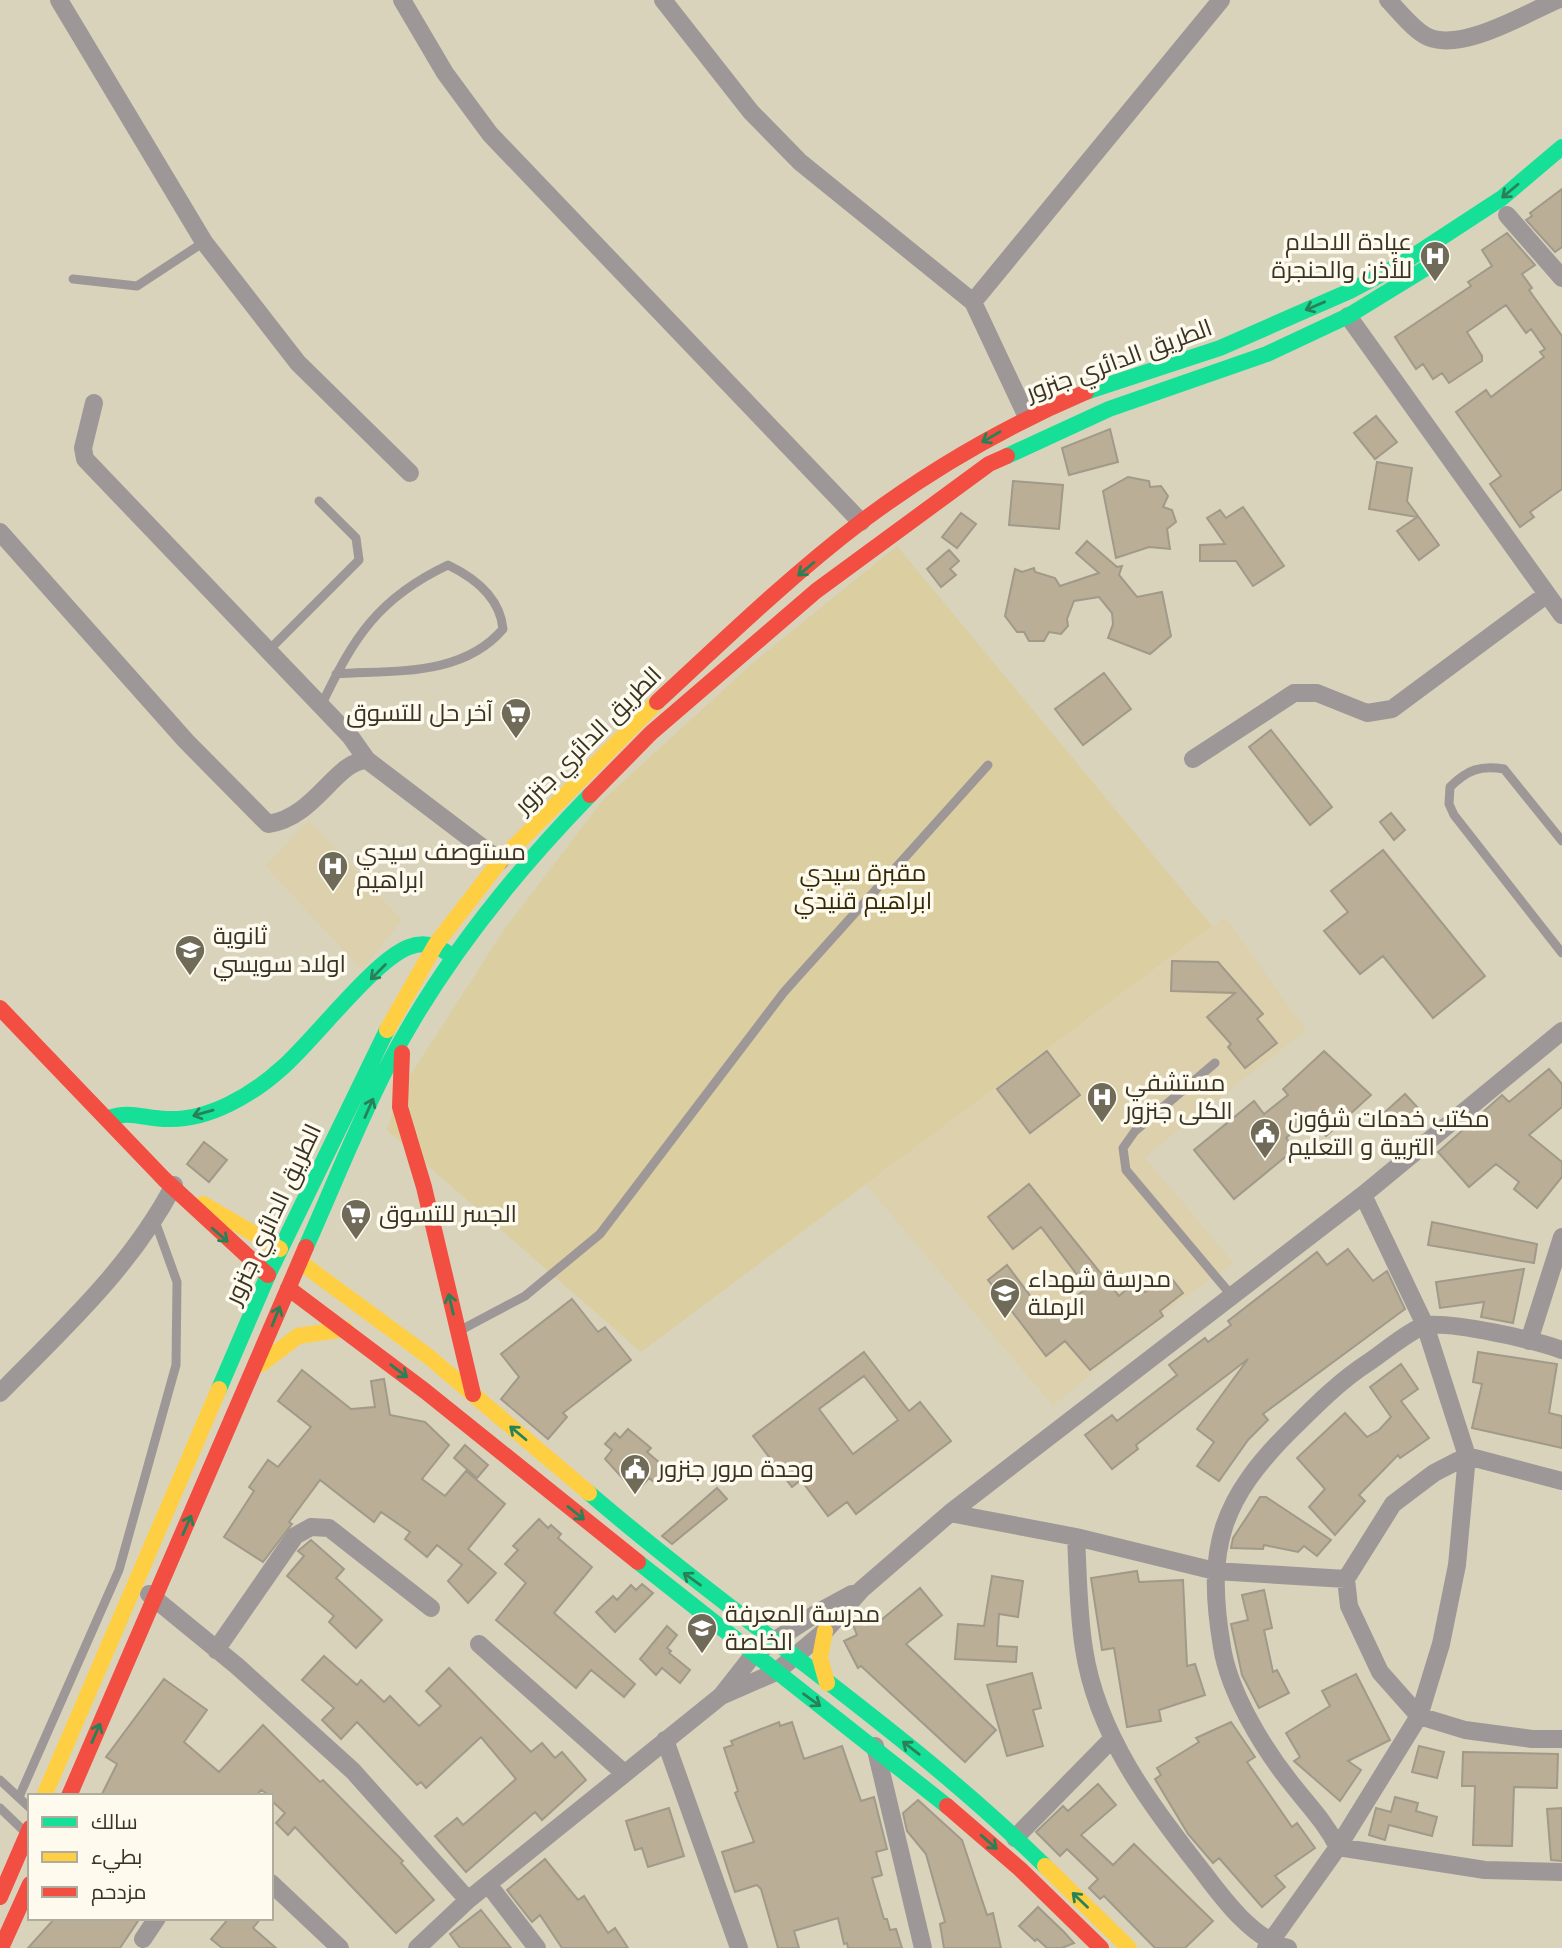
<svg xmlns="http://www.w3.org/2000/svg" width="1562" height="1948" viewBox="0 0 1562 1948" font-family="Inter,Cairo,sans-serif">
	<rect width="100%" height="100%" fill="#d9d3bc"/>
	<!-- built -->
	<path fill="#dcd1ac" d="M309,820L402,920L362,970L265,866Z
		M1225,917L1306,1030L1145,1157L1233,1263L1168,1310L1053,1406L866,1185Z"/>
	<!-- green -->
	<path fill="#dbcea0" d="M897,546L1212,926L641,1352L387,1130L398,1094L506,927L603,800L755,661Z"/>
	<!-- building -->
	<path fill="#baae96" stroke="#a19989" stroke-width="2" fill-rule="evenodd" d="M1562,189V247L1555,252L1526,220L1532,216L1530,213Z
		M1507,233L1535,265L1522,274L1532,288L1529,290L1562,336V489L1530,512L1534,517L1520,527L1490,484L1501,476L1456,412L1486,390L1491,397L1544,357L1540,352L1545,349L1531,329L1526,333L1506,305L1467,332L1482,356V361L1449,383L1442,373L1433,379L1423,364L1416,369L1395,337L1471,286L1468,282L1492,266L1482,250Z
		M1376,416L1397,442L1375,459L1354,433Z
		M1110,429L1118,462L1069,475L1062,448Z
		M1377,462L1412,468L1407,501L1439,545L1419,560L1397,531L1417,517L1369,509Z
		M1128,477L1149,481L1150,487L1161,486L1168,496L1163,507L1172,510L1176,522L1167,529L1170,549L1149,547L1116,558L1103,491Z
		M1013,481L1063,485L1059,529L1009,525Z
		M1243,507L1284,566L1253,586L1236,561H1200V545L1225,544L1207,518L1220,510L1226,518Z
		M961,513L976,524L957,548L942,537Z
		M1087,541L1117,567L1122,566L1119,575L1137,597L1162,592L1171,636L1150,654L1108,638L1113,624L1112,613L1099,597L1074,601L1067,619L1068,626L1061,634L1049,632L1044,641H1029L1024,632H1017L1005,616L1015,569L1022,572L1034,568L1035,572L1055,578L1060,586L1099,573L1076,553Z
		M949,550L959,561L950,569L956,575L941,587L927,569Z
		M1104,673L1131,709L1083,745L1055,709Z
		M1271,730L1332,807L1310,825L1249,747Z
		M1391,813L1405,830L1394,840L1380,822Z
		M1383,850L1485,976L1433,1018L1383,956L1360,974L1324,931L1348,912L1331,891Z
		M1172,961L1218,962L1263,1014L1257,1019L1277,1043L1245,1068L1228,1047L1231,1044L1207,1017L1235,993L1171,991Z
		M1047,1051L1080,1095L1030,1133L997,1089Z
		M1324,1051L1371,1095L1326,1136L1310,1118L1286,1138L1295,1149L1234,1199L1194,1150L1254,1101L1264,1114L1288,1095L1283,1089Z
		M1549,1069L1562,1084V1107L1529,1135L1562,1162V1177L1537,1208L1514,1189L1519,1182L1496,1164L1469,1187L1438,1152L1502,1095L1509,1102Z
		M1405,1094L1419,1109L1399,1127L1385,1112Z
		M204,1142L227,1160L209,1182L187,1164Z
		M1029,1184L1119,1296L1136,1281L1145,1292L1168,1274L1183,1293L1160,1311L1163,1316L1090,1370L1065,1341L1046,1356L988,1280L1007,1265L1047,1318L1087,1288L1041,1227L1013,1249L988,1217Z
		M1432,1222L1537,1244L1534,1263L1428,1245Z
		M1348,1249L1373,1281L1387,1271L1405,1309L1263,1414L1268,1420L1248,1440L1219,1481L1197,1466L1214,1442L1197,1429L1248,1359L1136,1445L1138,1449L1112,1469L1085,1435L1112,1415L1117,1421L1177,1375L1169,1365L1205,1338L1208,1342L1231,1325L1228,1321L1317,1252L1327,1265Z
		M1524,1269L1513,1323L1481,1317L1484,1302L1440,1308L1436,1282Z
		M572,1299L598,1332L605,1327L631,1360L563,1413L567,1417L548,1439L501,1399L519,1377L501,1354Z
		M864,1352L909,1411L920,1402L951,1441L856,1514L847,1502L828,1516L801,1480L792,1487L753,1436ZM864,1376L898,1420L853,1454L819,1409Z
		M1478,1352L1557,1364L1549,1413L1562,1416V1448L1472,1428L1482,1384L1473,1382Z
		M1401,1364L1418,1389L1401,1401L1429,1438L1400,1458L1398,1455L1359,1495L1365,1501L1335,1535L1309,1507L1325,1489L1297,1458L1345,1413L1367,1437L1379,1430L1391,1417L1370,1387Z
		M302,1370L351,1409L375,1407L371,1381L384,1379L390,1415L425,1422L449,1445L422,1479L445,1496L466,1471L505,1504L468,1549L496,1573L468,1603L448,1581L462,1565L437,1545L427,1557L405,1539L410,1532L381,1512L374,1522L320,1480L289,1522L292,1524L263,1562L224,1537L254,1491L249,1487L268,1460L278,1467L311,1427L278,1401Z
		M628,1429L651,1448L647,1452L667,1469L655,1483L649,1478L640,1488L630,1480L627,1483L605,1459L612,1450L605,1444L615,1433L620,1438Z
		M465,1445L488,1465L477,1478L454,1458Z
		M717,1488L727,1499L672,1544L662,1536Z
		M1260,1497H1266L1331,1540L1317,1556L1304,1546L1298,1552L1264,1545L1263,1549L1231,1548L1233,1538Z
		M539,1519L548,1528L551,1525L561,1534L558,1538L592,1567L554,1613L635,1684L624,1697L591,1670L576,1688L496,1620L526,1583L505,1564L518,1550L513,1546Z
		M311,1540L344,1569L336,1578L382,1620L356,1648L329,1622L334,1616L287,1576L304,1556L298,1551Z
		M1137,1571L1139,1582L1183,1580L1187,1666L1195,1664L1205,1695L1159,1710L1161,1721L1127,1727L1114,1648L1102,1650L1091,1578Z
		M992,1576L1023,1581L1018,1617L999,1614L997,1646L1017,1647L1016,1662L955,1659L958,1624L984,1626Z
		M642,1584L653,1593L615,1632L596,1612L613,1596L617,1600L631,1585L636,1590Z
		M920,1588L942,1615L906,1644L996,1730L965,1762L861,1666L858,1668L844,1641L857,1635L853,1625L877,1613L881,1620Z
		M1264,1590L1272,1628L1264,1630L1273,1672L1277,1670L1289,1693L1259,1708L1242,1675L1231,1624L1248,1620L1242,1595Z
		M667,1626L677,1635L667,1648L671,1651L669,1653L690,1670L680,1683L662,1668L656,1675L640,1659Z
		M324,1656L357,1685L361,1680L384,1702L390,1696L419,1726L441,1706L426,1691L449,1668L531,1752L542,1743L555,1758L562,1752L586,1780L542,1820L535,1812L466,1872L435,1836L457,1818L463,1825L516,1779L481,1737L426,1788L421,1782L417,1785L357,1722L341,1739L322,1720L334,1708L302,1680Z
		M1032,1673L1041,1708L1033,1710L1043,1746L1007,1756L987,1685Z
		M1356,1674L1390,1740L1348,1761L1361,1770L1340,1801L1294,1761L1300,1757L1286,1733L1330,1706L1322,1691Z
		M164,1679L207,1710L184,1742L219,1772L263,1725L320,1782L323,1780L403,1861L401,1863L434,1900L396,1933L295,1827L288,1835L276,1823L285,1813L271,1800V1796L261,1790L256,1796H101L117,1764L106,1757Z
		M779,1722L780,1726L792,1722L804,1759L842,1746L861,1801L874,1797L887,1849L876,1852L882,1875L872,1878L884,1919H887L890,1930L896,1929L902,1948H848L847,1943L844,1944L838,1918L794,1931L799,1948H778L761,1889L757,1885L735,1892L722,1852L754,1842L735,1793L738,1791L724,1748L733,1745L731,1741Z
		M1231,1722L1255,1757L1247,1762L1292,1827L1297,1823L1315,1848L1275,1876L1285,1887L1262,1907L1219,1858L1213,1863L1188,1834L1155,1779L1161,1775L1157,1768L1199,1742L1196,1738Z
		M1419,1746L1444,1752L1437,1778L1412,1772Z
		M1463,1752L1558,1754L1557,1788L1514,1787L1512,1846L1473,1845L1475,1786H1462Z
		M1098,1784L1116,1805L1081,1835L1113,1865L1134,1844L1213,1921L1185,1948H1155L1104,1896L1100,1899L1089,1888L1098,1879L1067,1849L1060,1856L1036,1832L1063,1806L1068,1811Z
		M1395,1797L1418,1803L1416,1811L1437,1817L1432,1836L1389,1825L1385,1840L1369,1835L1376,1808L1391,1812Z
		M918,1800L962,1840L987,1915L993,1913L1001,1948H944L940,1924L945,1922L926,1854L907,1831L903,1813Z
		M669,1808L684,1856L648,1867L642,1848L635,1850L626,1821Z
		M1562,1808V1861L1551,1860L1547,1809Z
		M545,1859L578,1900L584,1896L608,1933L615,1928L628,1948H562L540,1915L532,1922L507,1890Z
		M1038,1907L1064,1932L1074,1943L1062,1948H1047L1037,1939L1035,1941L1019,1926Z
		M481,1910L511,1948H460L450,1934Z
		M55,1918H140L120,1948H28Z
		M229,1918H261L253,1928L276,1948H222L211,1939Z"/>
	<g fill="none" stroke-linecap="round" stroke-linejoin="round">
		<!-- lane -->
		<path stroke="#9d9897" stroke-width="9" d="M73,279L137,286L204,242
			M268,651L359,560L356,538L319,501
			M321,706C353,638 378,598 448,565C475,578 500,597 503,629C462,677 394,670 336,674
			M1562,841L1504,769C1480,765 1467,770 1450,787L1449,804L1454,815L1562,953
			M1215,1063L1135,1131L1123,1148L1126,1170L1232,1296
			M459,1331L525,1296L600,1234L784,992L988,765
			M0,1780L30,1808
			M19,1797L119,1570L176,1365L177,1282L155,1221
			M0,1808L26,1833"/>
		<!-- street -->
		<path stroke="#9d9897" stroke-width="18" d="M59,0L204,242L298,363L410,473
			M402,0L445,73L490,134L861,522
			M663,0L751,112L800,162L973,302L1027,417
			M1388,0C1399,11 1414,31 1428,37C1462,52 1525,14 1557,0
			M1507,215L1562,278
			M973,302L1221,0
			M1348,316L1562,615
			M94,403L83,448L85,459L350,736L367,760
			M0,532L186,741L268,824C316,817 335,761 367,760L500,861
			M1193,759L1294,693H1317L1367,713L1392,709L1546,595
			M1529,1341L1562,1237
			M1562,1350C1536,1340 1454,1322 1427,1325C1414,1327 1381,1354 1369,1362C1341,1380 1317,1404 1293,1428C1221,1499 1205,1547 1222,1647C1229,1692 1263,1748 1291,1783C1308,1805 1325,1822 1338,1847L1485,1870L1562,1872
			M0,1393C64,1328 131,1267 174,1185
			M1562,1481L1467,1456L1434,1473L1393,1504L1346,1579L1349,1606L1380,1672L1419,1716L1465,1730L1532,1739H1562
			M950,1513L1076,1537L1215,1571L1346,1579
			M1076,1537C1078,1574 1078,1612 1084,1649C1097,1735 1151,1806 1203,1872C1224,1900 1253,1939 1288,1948
			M149,1594L237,1666L353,1771L468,1900
			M479,1644L624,1773
			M216,1650L295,1536L311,1527L329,1528L431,1608
			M721,1696L776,1672L825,1631L861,1590L950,1513L1363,1195L1562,1031
			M665,1740L739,1948
			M875,1746L923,1948
			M1015,1838L1113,1738
			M271,1883L340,1948
			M488,1884L537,1948
			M143,1939L157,1918
			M417,1948L468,1900L721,1696L754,1654L817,1613L852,1594
			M1266,1948L1338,1847L1419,1716L1441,1644L1457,1565L1467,1456L1425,1325L1363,1195"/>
		<!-- fast -->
		<path stroke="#16e098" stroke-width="16" d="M1086,392L1220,348L1350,291L1401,264L1502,198L1562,147
			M1007,456L1109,409L1267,354L1348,316L1436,262
			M109,1118C129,1110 146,1119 167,1119C208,1121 252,1095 282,1068C314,1040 374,960 409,947C424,941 437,945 449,954
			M306,1247C333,1187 357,1125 387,1067C439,966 511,876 590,795
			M219,1389L268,1275L387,1030
			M589,1493C738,1621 904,1728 1045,1866
			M638,1562L947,1806"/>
		<!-- slow -->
		<path stroke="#ffcf43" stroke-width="16" d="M387,1030L436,944L500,861L657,702
			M203,1204L280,1249
			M300,1262L429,1357L589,1493
			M261,1364L298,1336L345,1329
			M825,1631L820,1658L827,1683
			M44,1796L219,1389
			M1045,1866L1129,1948"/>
		<!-- jam -->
		<path stroke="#f24e42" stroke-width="16" d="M657,702C723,641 789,577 861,522C930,470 1006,426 1086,392
			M590,795L651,733L816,591L989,464L1007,456
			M0,1008L164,1179L268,1275
			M402,1053L400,1107L424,1187L473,1394
			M288,1288L425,1391L638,1562
			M69,1796L306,1247
			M947,1806L1020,1869L1101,1948
			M0,1897L30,1828
			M1,1948L30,1884"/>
	</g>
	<!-- one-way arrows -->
	<defs><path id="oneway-shaft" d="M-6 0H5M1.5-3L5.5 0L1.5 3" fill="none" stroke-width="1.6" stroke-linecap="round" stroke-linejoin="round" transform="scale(1.75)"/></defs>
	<g stroke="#298158">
		<use href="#oneway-shaft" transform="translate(1510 191) rotate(140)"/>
		<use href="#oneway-shaft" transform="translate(1315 306) rotate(157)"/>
		<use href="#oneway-shaft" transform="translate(991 437) rotate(150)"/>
		<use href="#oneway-shaft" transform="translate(806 569) rotate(140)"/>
		<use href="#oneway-shaft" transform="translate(378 972) rotate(135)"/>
		<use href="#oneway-shaft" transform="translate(369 1108) rotate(-66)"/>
		<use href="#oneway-shaft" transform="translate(203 1113) rotate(164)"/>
		<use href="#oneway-shaft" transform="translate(220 1235) rotate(41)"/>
		<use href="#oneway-shaft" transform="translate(451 1304) rotate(-103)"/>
		<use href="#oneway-shaft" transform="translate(276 1316) rotate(-68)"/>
		<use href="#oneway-shaft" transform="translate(399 1371) rotate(38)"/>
		<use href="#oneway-shaft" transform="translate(518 1433) rotate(-140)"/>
		<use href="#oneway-shaft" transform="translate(576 1513) rotate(39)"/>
		<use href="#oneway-shaft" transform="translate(187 1525) rotate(-66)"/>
		<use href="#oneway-shaft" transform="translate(692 1579) rotate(-144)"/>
		<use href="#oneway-shaft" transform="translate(812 1700) rotate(36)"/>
		<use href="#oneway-shaft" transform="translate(96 1733) rotate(-66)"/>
		<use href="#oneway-shaft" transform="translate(911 1748) rotate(-142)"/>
		<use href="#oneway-shaft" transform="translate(989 1842) rotate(41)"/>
		<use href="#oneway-shaft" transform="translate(1080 1900) rotate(-136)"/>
	</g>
	<!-- icons -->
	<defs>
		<g id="hospital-pin" transform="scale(1.575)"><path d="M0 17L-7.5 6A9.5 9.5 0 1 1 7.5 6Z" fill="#706b59" stroke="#fefbee"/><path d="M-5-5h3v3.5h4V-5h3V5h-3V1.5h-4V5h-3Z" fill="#fff"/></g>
		<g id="supermarket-pin" transform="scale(1.575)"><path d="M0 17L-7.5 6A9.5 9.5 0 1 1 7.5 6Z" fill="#706b59" stroke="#fefbee"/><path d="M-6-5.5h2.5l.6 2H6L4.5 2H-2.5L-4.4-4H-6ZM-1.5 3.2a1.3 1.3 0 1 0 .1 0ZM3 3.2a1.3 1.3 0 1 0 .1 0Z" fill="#fff"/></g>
		<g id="school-pin" transform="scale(1.575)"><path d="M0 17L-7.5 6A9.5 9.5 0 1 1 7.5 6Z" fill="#706b59" stroke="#fefbee"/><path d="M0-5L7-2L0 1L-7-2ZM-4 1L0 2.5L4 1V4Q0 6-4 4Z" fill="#fff"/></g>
		<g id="civic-pin" transform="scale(1.575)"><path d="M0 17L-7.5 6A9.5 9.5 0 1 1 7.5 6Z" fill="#706b59" stroke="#fefbee"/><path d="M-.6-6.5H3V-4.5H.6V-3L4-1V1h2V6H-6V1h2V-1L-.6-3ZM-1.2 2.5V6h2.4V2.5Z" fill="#fff"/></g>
	</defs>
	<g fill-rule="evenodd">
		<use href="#hospital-pin" x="1435" y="256"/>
		<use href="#supermarket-pin" x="516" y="713"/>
		<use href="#hospital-pin" x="333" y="866"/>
		<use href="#school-pin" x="190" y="950"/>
		<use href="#hospital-pin" x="1102" y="1097"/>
		<use href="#civic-pin" x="1265" y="1133"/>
		<use href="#supermarket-pin" x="356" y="1214"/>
		<use href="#school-pin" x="1005" y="1293"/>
		<use href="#civic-pin" x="635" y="1469"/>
		<use href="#school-pin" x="702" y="1628"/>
	</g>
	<g text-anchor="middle" stroke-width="7" stroke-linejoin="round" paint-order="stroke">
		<!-- poi labels -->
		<g font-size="24" fill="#383323" stroke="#fefbee" text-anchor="start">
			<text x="1412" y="250" text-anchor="end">عيادة الاحلام<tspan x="1412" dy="28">للأذن والحنجرة</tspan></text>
			<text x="493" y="721" text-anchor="end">آخر حل للتسوق</text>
			<text x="356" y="860">مستوصف سيدي<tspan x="356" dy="28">ابراهيم</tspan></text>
			<text x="213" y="944">ثانوية<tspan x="213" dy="28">اولاد سويسي</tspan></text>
			<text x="1125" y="1091">مستشفي<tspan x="1125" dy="28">الكلى جنزور</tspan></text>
			<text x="1288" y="1127">مكتب خدمات شؤون<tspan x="1288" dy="28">التربية و التعليم</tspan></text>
			<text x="379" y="1222">الجسر للتسوق</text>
			<text x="1028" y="1287">مدرسة شهداء<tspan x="1028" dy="28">الرملة</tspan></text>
			<text x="658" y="1477">وحدة مرور جنزور</text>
			<text x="725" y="1622">مدرسة المعرفة<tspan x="725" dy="28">الخاصة</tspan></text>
		</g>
		<!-- street labels -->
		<g font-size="24" fill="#383323" stroke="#fefbee">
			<text transform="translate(1119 360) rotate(-20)" y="8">الطريق الدائري جنزور</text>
			<text transform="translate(588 740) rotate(-45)" y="8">الطريق الدائري جنزور</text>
			<text transform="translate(273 1214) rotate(-65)" y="8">الطريق الدائري جنزور</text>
		</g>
		<!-- park labels -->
		<g font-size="24" fill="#322904" stroke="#fefbee">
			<text x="863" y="881">مقبرة سيدي<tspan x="863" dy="28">ابراهيم قنيدي</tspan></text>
		</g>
	</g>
	<!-- legend -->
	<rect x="28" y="1794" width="245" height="126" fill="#fefbee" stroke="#afab9d" stroke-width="2"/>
	<rect x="42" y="1817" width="35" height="10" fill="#16e098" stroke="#afab9d" stroke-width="2"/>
	<text x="91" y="1829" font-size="21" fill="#383323">سالك</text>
	<rect x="42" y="1852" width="35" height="10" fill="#ffcf43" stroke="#afab9d" stroke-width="2"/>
	<text x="91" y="1864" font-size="21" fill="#383323">بطيء</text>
	<rect x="42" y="1887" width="35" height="10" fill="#f24e42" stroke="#afab9d" stroke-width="2"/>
	<text x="91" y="1899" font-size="21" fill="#383323">مزدحم</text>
</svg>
